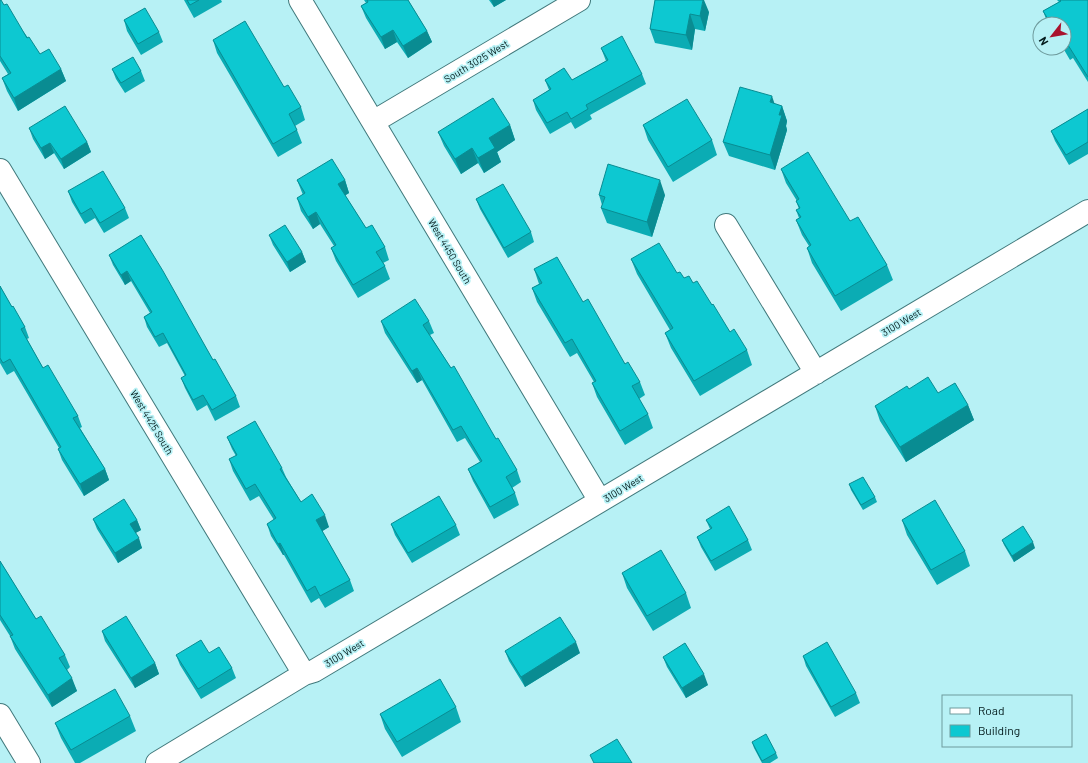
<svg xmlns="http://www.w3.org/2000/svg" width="1088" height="763" viewBox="0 0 1088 763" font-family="Barlow,sans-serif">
	<rect width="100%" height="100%" fill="#b7f1f5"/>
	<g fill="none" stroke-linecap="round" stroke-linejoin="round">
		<!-- minor casing -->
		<g stroke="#41797c" stroke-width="24">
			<path id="minor" d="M300,0L600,501
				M373,122L579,0
				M0,170L304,674
				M726,225L816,373
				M0,715L29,763
				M157,763L304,674L314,671L1088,211"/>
		</g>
		<!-- minor -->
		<use href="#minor" stroke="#fff" stroke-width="22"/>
	</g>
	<!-- wall -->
	<path fill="#0bacb4" d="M0,0L40,54L61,69L66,81L18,111L7,91L2,78L8,74L0,61Z
		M184,0H221L222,2L194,18Z
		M364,0H408L427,31L432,42L408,58L397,42L385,49L366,18L361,6L366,3Z
		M489,0H506L494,7Z
		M655,0L709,12L705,31L695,29L692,50L655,43L650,29Z
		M1057,0H1088V82L1073,58L1070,60L1063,48H1064V24H1048L1043,11L1059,2Z
		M124,20L159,32L163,42L141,55L127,31Z
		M213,40L284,87L301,107L305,120L295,126L297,130L302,143L278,157L217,53Z
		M601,48L642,74L646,84L590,115L592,119L575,129L571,122L550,134L536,110L533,100L549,90L545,80H572L606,61Z
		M112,69L141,71L145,81L125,93L116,79Z
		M774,104L782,106L787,121L786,126L787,130L775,170L729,156L723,142Z
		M1088,109V154L1069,165L1055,141L1051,131Z
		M510,125L515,140L497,152L501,162L484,173L478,163L461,174L444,146L438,132Z
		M643,125L712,140L717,155L673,182L648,140Z
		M29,128L87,142L91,152L64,169L54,153L45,159L33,139Z
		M781,169L850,221L887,265L893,280L841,311L812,263L807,248L809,246L802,235L796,220L799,218L796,210L799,209L796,201H797L786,183Z
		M297,180H345L349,193L345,195L366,228L385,247L389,260L383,263L385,266L390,279L358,298L336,261L331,248L334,246L320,224L313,229L301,211L297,198L303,195Z
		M68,191L125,208L129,218L104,233L95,218L85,224L72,202Z
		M599,195H665L652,237L607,223L601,208L602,205Z
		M476,199L531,232L534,242L508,258L480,209Z
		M141,235L213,360L236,396L240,407L215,421L207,405L197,411L185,388L181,378L185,376L167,343L159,347L147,327L144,317L150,313L131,281L125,285L113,265L109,255Z
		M269,235L302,252L306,262L290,272L273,245Z
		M631,259L677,273L684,278L693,283L712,305L730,332L747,350L752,365L700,396L671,348L665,333L670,330L637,274Z
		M534,269L583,302L625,364L640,382L645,395L639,399L648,414L653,428L625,445L597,397L592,383L594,382L577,353L570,357L537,302L532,288L539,284Z
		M0,286L12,307L25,327L29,338L27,339L43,368L78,416L82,427L80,428L105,469L109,480L84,496L62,460L58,449L59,448L14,371L7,375L0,363Z
		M381,321H429L434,333L430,335L496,439L517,470L521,482L512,488L515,493L519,505L494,519L473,481L468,469L480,462L465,438L457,442L422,380L417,383L385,333Z
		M909,389L938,393L968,405L974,420L906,462L880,421L875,406Z
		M227,437L282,468L286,477L301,502L329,527L322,531L350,580L354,591L325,608L319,598L311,603L284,555H283L271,536L267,524L274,520L259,496L250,501L233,471L229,459L236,456L232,449Z
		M849,484L875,497L877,502L863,510L851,490Z
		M93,519L137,520L141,530L135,533L142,548L118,563L97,529Z
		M706,520L748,540L752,550L715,571L701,547L697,537L710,529Z
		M902,520L965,551L970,566L937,585L907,535Z
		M391,524L456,525L460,535L412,563L395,535Z
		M1002,540L1035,548L1014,562L1004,545Z
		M0,561L36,619L65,655L70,667L67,670L77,691L52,707L15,649L10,636L0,620Z
		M622,573L686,593L691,608L653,631L627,588Z
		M102,631L155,663L159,674L135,688L105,641Z
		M505,651L580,653L525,687L509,661Z
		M209,653L232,668L236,678L201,699L180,665L176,655Z
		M803,656L856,693L860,703L835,717L806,666Z
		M663,657L708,685L686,698L667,667Z
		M456,707L461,722L402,757L385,729L380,714Z
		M130,716L136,731L80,763H75L61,738L55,723Z
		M752,742L776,753L778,758L770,763H762L754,748Z"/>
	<!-- shaded-wall -->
	<path fill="#098c92" d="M491,0H506L494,7Z
		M703,0H704L709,12L705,31L700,16Z
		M690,14L695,29L692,50L686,35Z
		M393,30L397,42L385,49L381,37Z
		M427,31L432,42L408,58L403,46Z
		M61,69L66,81L18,111L14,98Z
		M772,96L777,111L770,102Z
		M782,106L787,121L786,126L787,130L775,170L770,155L779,115Z
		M510,125L515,140L497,152L501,162L484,173L478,158L489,138Z
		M87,142L91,152L64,169L61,159Z
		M50,143L54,153L45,159L41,148Z
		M472,148L478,163L461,174L455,159Z
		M345,180L349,193L343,197L338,184Z
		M660,180L665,195L652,237L647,222Z
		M316,212L320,224L313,229L308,217Z
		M302,252L306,262L290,272L287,262Z
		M127,271L131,281L125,285L121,275Z
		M417,368L422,380L417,383L412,371Z
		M968,405L974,420L906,462L900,447Z
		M105,469L109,480L84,496L80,484Z
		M325,515L329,527L321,532L316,520Z
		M137,520L141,530L134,534L130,524Z
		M139,538L142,548L118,563L115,553Z
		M1033,542L1035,548L1014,562L1012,556Z
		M280,543L284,555H283L278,544Z
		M576,642L580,653L525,687L521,677Z
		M155,663L159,674L135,688L131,678Z
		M704,674L708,685L686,698L682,688Z
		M72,678L77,691L52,707L48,695Z"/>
	<!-- building -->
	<path fill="#0dc8d1" stroke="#098c92" d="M0,0H1L4,5L7,4L27,38L29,37L40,54L49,49L61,69L14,98L2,78L11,73L0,56Z
		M187,0H199L190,5Z
		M367,0H408L427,31L403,46L393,30L381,37L361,6L368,2Z
		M655,0H703L700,16L690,14L686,35L650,29Z
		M1060,0H1088V77L1068,45L1066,47L1064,45V24H1051L1043,11L1061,1Z
		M145,8L159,32L138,44L124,20Z
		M245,21L284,87L288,85L301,107L289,114L297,130L273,144L213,40Z
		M622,36L642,74L586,105L588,109L571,119L567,112L547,123L533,100L551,89L545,80L564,68L572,80L608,60L601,48Z
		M133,57L141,71L121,83L112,69Z
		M740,87L772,96L770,102L782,106L779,115H782L770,155L723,142Z
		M493,98L510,125L489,138L495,148L478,158L472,148L455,159L438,132Z
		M687,99L712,140L668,167L643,125Z
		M65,106L87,142L61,159L50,143L41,148L29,128Z
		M1088,109V142L1066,155L1051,131Z
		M808,152L850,221L858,217L887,265L835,296L807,248L811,245L796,220L801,217L796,210L800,208L796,201L799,199L781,169Z
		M332,159L345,180L338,184L366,228L372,225L385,247L376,252L385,266L353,285L331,248L336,245L316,212L308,217L297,198L305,193L297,180Z
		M608,164L660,180L647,222L601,208L605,197L599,195Z
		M103,171L125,208L100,223L91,208L81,214L68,191Z
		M503,184L531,232L504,248L476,199Z
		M285,225L302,252L287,262L269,235Z
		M141,235L163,271L213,360L215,359L236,396L212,410L203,395L193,400L181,378L186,375L163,333L155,337L144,317L152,312L127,271L121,275L109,255Z
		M659,243L677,273L680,272L684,278L689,276L693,283L697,281L712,305L713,304L730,332L734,329L747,350L694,381L665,333L673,328L631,259Z
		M557,257L583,302L588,299L625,364L628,362L640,382L632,386L648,414L620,431L592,383L596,381L572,339L565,343L532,288L542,283L534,269Z
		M0,286L12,307L13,306L25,327L21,329L43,368L48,365L78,416L73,418L105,469L80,484L58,449L61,447L10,359L3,363L0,358Z
		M415,299L429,321L423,325L451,368L454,366L496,439L498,438L517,470L506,477L515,493L490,507L468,469L482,461L461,426L453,430L417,368L412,371L381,321Z
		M928,377L938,393L955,383L968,405L900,447L875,406L907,386L909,389Z
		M255,421L282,468L280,469L301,502L312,494L325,515L316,520L350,580L320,596L315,586L307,591L280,543L278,544L267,524L276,518L255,484L246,489L229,459L237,455L227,437Z
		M863,477L875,497L861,505L849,484Z
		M439,496L456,525L408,553L391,524Z
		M124,499L137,520L130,524L139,538L115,553L93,519Z
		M935,500L965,551L931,570L902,520Z
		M729,506L748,540L711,561L697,537L712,528L706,520Z
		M1023,526L1033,542L1012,556L1002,540Z
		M661,550L686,593L647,616L622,573Z
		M0,561L36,619L41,616L65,655L59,658L72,678L48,695L10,636L13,635L0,615Z
		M126,616L155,663L131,678L102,631Z
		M560,617L576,642L521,677L505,651Z
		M201,640L209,653L219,647L232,668L198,689L176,655Z
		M827,642L856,693L831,707L803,656Z
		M685,643L704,674L682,688L663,657Z
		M440,679L456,707L397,742L380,714Z
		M115,689L130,716L71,750L55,723Z
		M766,734L776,753L762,761L752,742Z
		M617,739L632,763H594L590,755Z"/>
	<g text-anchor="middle" stroke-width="3.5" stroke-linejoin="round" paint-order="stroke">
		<!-- street labels -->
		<g font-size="10" fill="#02191a" stroke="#b7f1f5">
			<text transform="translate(476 61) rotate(-31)" y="4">South 3025 West</text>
			<text transform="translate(450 251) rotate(59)" y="4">West 4450 South</text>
			<text transform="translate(901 322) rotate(-31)" y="4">3100 West</text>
			<text transform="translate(152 422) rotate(59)" y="4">West 4425 South</text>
			<text transform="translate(623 488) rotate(-31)" y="4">3100 West</text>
			<text transform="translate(344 653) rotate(-31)" y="4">3100 West</text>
		</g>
	</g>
	<!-- legend -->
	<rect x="942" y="695" width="130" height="52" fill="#b7f1f5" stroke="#6f9b9d"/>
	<rect x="950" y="708" width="20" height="6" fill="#ffffff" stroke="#6f9b9d"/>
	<text x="978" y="715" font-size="12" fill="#02191a">Road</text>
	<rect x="950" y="725" width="20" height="12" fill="#0dc8d1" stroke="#6f9b9d"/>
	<text x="978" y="735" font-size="12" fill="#02191a">Building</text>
	<!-- north arrow -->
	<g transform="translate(1052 36) rotate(239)"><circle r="19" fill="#b7f1f5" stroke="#6f9b9d"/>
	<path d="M0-3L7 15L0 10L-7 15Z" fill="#a9132d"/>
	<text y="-6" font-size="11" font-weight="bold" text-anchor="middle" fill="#02191a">N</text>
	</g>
</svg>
